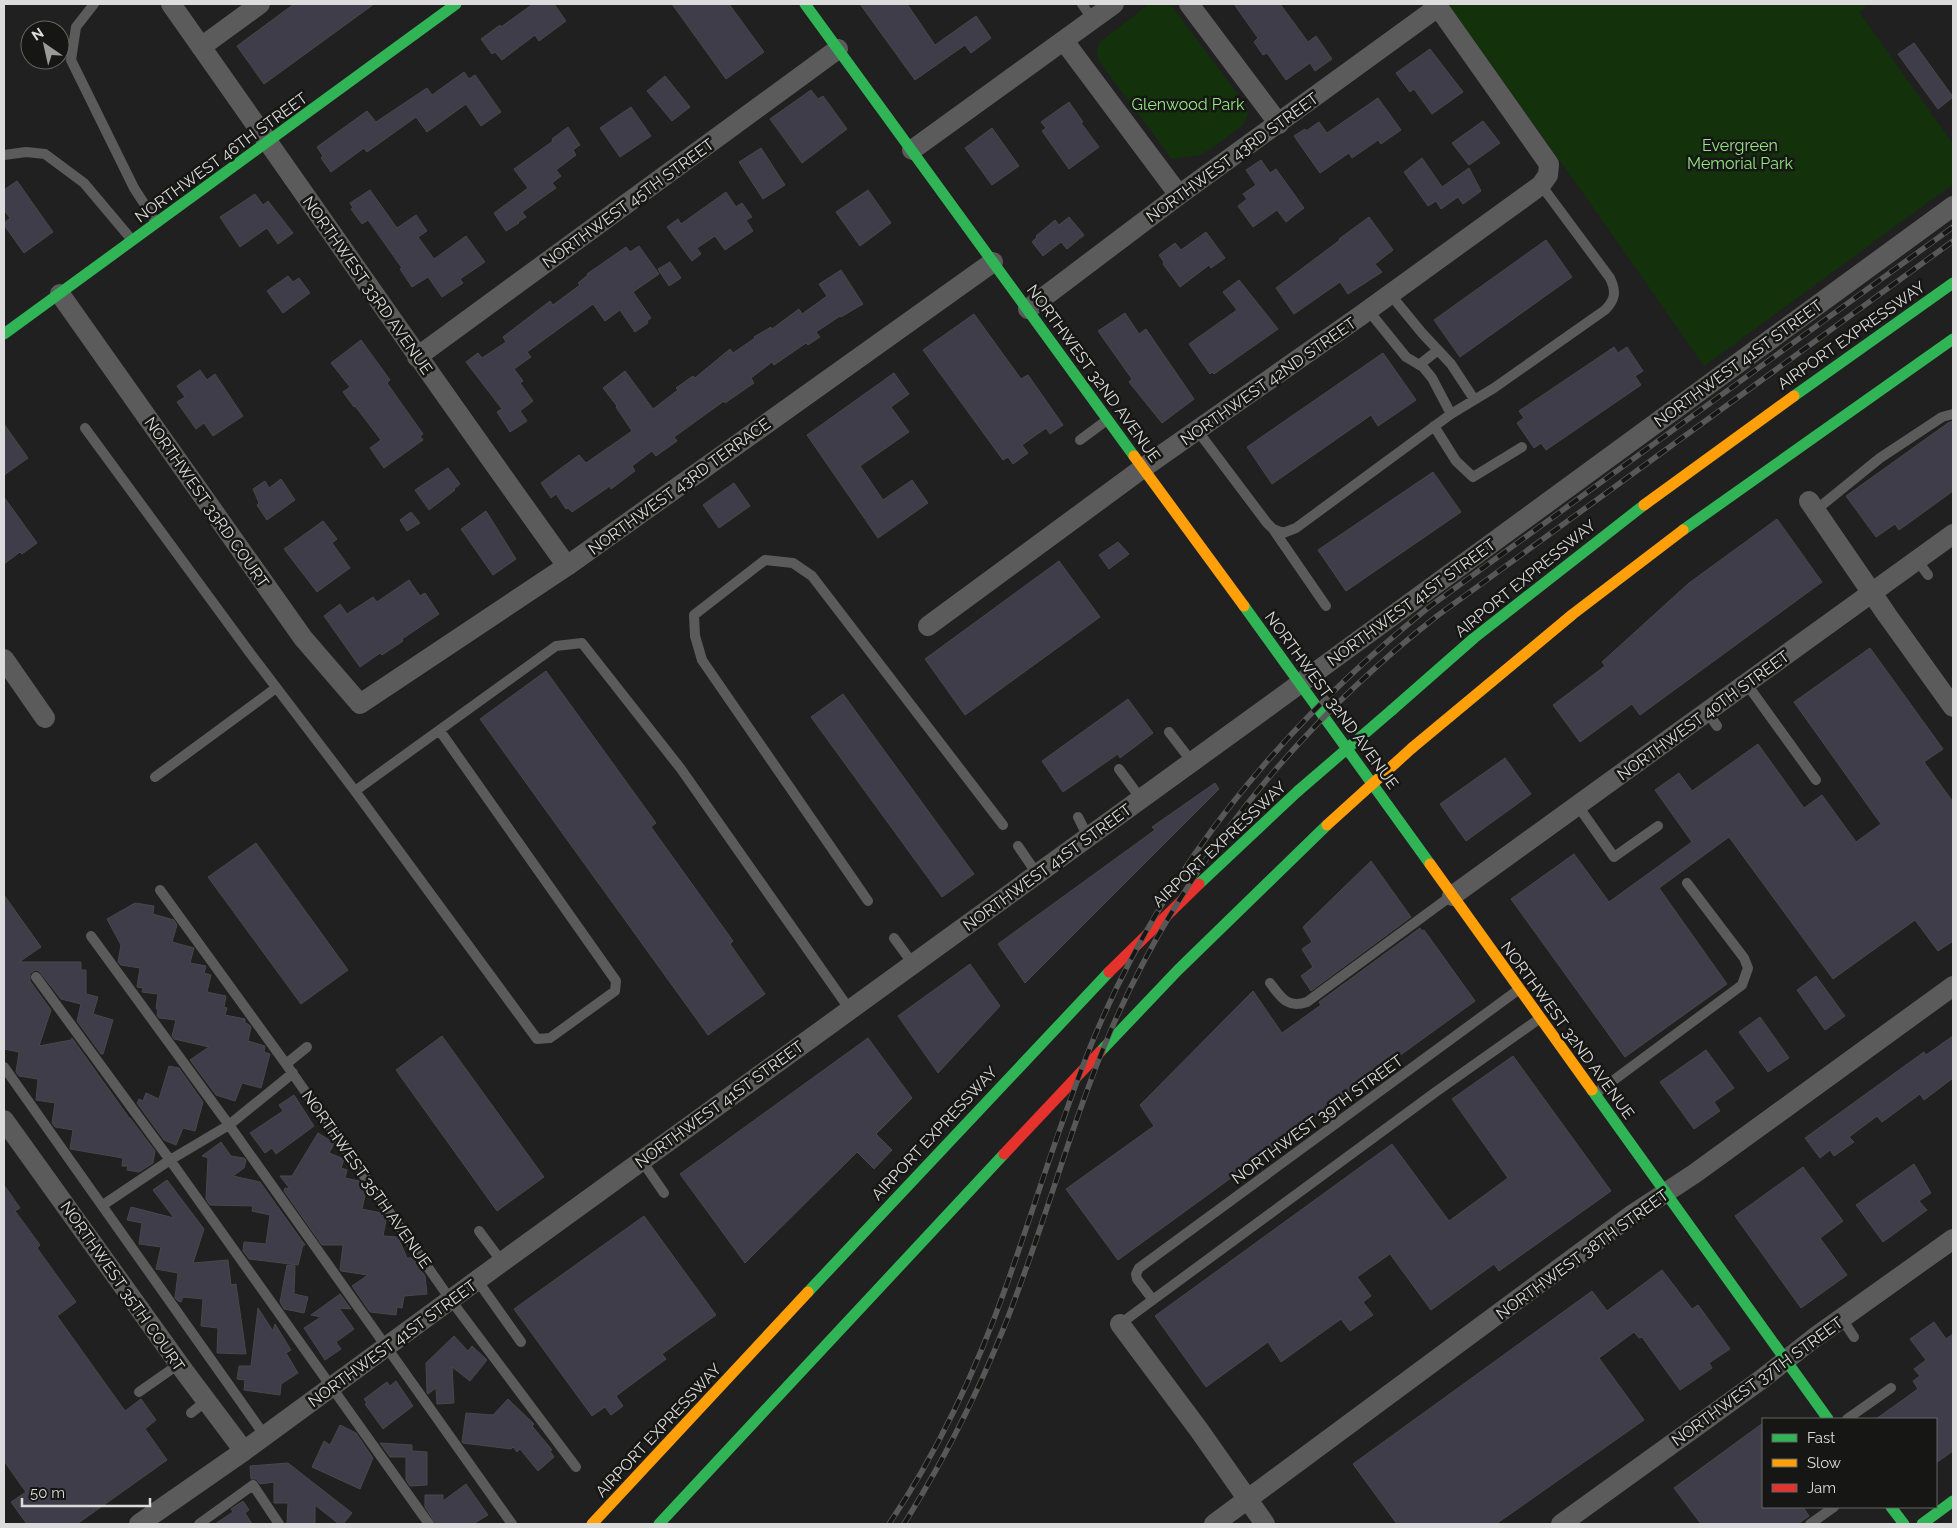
<svg xmlns="http://www.w3.org/2000/svg" width="1957" height="1528" viewBox="0 0 1957 1528" font-family="Raleway,sans-serif">
	<rect width="100%" height="100%" fill="#202020"/>
	<!-- green -->
	<path fill="#13320b" d="M1149,4H1170L1246,105L1248,114L1243,125L1212,148L1200,155L1172,159L1099,61L1097,50L1100,42Z
		M1448,4H1869L1859,12L1953,144V184L1704,366L1593,207Z"/>
	<!-- building -->
	<path fill="#403d4a" stroke="#474848" d="M294,4H374L264,84L237,46Z
		M533,4H554L566,21L539,41L535,35L502,60L495,52L492,54L481,39L500,25L501,27Z
		M672,4H729L764,52L726,79Z
		M860,4H907L935,45L976,16L991,38L971,53L965,45L915,80Z
		M1234,4H1280L1308,42L1316,36L1332,59L1315,71L1310,63L1286,80L1267,53L1263,55L1254,42L1258,38Z
		M1914,43L1953,97L1938,109L1898,54Z
		M1430,49L1463,92L1432,114L1414,89L1410,92L1396,73Z
		M464,72L469,79L475,75L501,112L481,126L466,104L427,132L416,117L367,152L364,148L331,172L321,158L323,156L317,147L367,111L376,122L427,88L432,95Z
		M665,76L690,107L672,121L647,91Z
		M811,90L818,99L823,96L847,129L802,163L770,119Z
		M1378,98L1401,130L1381,144L1378,140L1352,158L1349,153L1320,173L1294,136L1305,129L1306,131L1319,122L1327,133Z
		M1069,102L1083,122L1081,123L1099,147L1069,169L1042,131L1046,128L1041,122Z
		M631,107L651,136L620,157L600,128Z
		M1483,121L1500,143L1469,165L1452,143Z
		M568,127L580,145L573,150L576,155L556,170L561,176L552,183L556,188L522,212L526,217L518,222L519,223L506,231L494,213L528,188L514,169L553,141L552,139Z
		M992,128L1019,166L992,185L965,148Z
		M761,148L785,185L763,199L739,162Z
		M1422,158L1442,187L1469,168L1481,191L1463,204L1458,197L1441,209L1436,201L1428,206L1404,172Z
		M1261,160L1270,173L1276,169L1304,208L1286,222L1277,210L1253,227L1238,206L1247,199L1243,194L1256,185L1246,170Z
		M17,181L53,232L24,253L4,225V223L10,218L4,210V190Z
		M370,190L397,228L416,215L427,231L418,237L434,259L466,236L485,262L460,279L463,283L442,297L428,277L412,287L400,269L402,268L368,220L362,224L351,209L353,208L350,203Z
		M868,190L891,223L860,246L836,212Z
		M726,192L736,207L742,203L752,217L746,220L753,231L725,250L715,236L697,248L701,254L692,261L667,227L678,219L681,224Z
		M255,194L263,205L268,201L293,233L278,244L267,228L240,247L220,217Z
		M1069,217L1084,235L1067,249L1061,242L1043,256L1032,242L1037,237L1036,236L1055,220L1059,225Z
		M1369,217L1393,250L1375,264L1382,272L1348,294L1340,282L1294,314L1276,288L1340,240L1339,239Z
		M1206,232L1225,258L1211,268L1209,265L1180,287L1163,264L1164,262L1159,255L1175,243L1181,250Z
		M1546,240L1572,277L1460,357L1434,320Z
		M639,246L659,274L633,292L651,318L647,321L648,323L635,332L620,310L605,321L593,304L527,352L531,357L514,369L523,381L520,383L533,401L520,411L527,421L510,432L497,412L502,409L466,362L478,353L482,358L506,342L503,337L550,301L553,305L580,285L578,283L588,275L587,274L626,247L630,252Z
		M670,262L681,278L669,286L658,269Z
		M841,270L863,304L841,317L840,316L816,332L820,337L808,345L806,343L774,365L772,362L751,378L754,383L725,403L724,401L674,437L677,441L656,456L652,451L632,466L635,471L611,489L610,486L572,512L568,508L566,509L556,494L551,498L541,483L579,455L586,463L632,431L616,407L617,406L603,388L625,371L653,409L678,390L676,388L693,376L695,378L730,349L733,353L755,338L754,337L771,327L772,329L799,309L802,314L827,296L819,284Z
		M288,276L293,282L299,278L310,293L283,313L267,291Z
		M1239,280L1278,329L1214,374L1212,372L1210,374L1189,344L1237,310L1223,292Z
		M1125,313L1139,334L1146,329L1194,399L1162,423L1129,382L1132,379L1098,331Z
		M974,314L1021,379L1028,375L1063,425L1050,434L1046,428L1022,445L1028,453L1013,464L1008,457L1003,460L923,350Z
		M361,340L390,380L387,383L423,434L420,436L423,440L384,468L370,448L381,440L355,406L354,407L343,392L350,387L331,363Z
		M1614,347L1618,353L1627,347L1643,371L1635,376L1641,385L1546,450L1541,443L1534,448L1517,423L1524,418L1519,411Z
		M1383,353L1416,400L1378,426L1371,415L1272,484L1247,447Z
		M200,370L207,380L215,374L243,416L213,436L204,423L196,429L177,402L185,397L177,386Z
		M894,373L909,394L891,407L909,432L860,466L883,500L912,480L928,503L878,538L807,435Z
		M1953,421V491L1899,530L1895,524L1876,537L1846,496L1948,423Z
		M4,424L28,458L4,475Z
		M448,468L460,484L454,489L455,490L429,510L415,490Z
		M1433,472L1461,512L1346,591L1318,550Z
		M281,479L295,500L267,520L257,505L259,503L253,489L265,481L269,488Z
		M734,483L750,506L719,528L703,505Z
		M4,497L37,543L22,554L20,552L4,564Z
		M486,511L516,559L493,575L461,529Z
		M411,512L420,523L407,531L400,520Z
		M1777,519L1822,582L1640,715L1632,704L1580,742L1553,705L1605,666L1602,662L1689,583Z
		M323,521L337,539L332,543L350,568L317,592L284,549Z
		M1118,542L1129,554L1109,569L1099,555Z
		M1059,561L1100,617L965,715L925,659Z
		M409,580L420,596L425,593L439,614L402,639L403,641L382,655L380,653L360,667L324,616L340,604L347,614L373,597L377,602Z
		M1870,648L1943,749L1924,762L1953,802V941L1938,951L1915,920L1833,979L1729,837L1659,888L1727,984L1625,1057L1511,899L1574,854L1609,902L1692,842L1655,790L1679,773L1692,791L1758,744L1804,808L1822,795L1856,842L1881,824L1794,702Z
		M546,671L656,823L651,827L733,941L730,944L765,994L708,1035L480,719Z
		M843,694L974,874L942,897L811,717Z
		M1128,699L1153,733L1120,758L1118,754L1063,792L1042,761Z
		M1505,758L1531,794L1466,841L1440,804Z
		M1215,783L1219,789L1025,983L998,944L1155,830L1152,827Z
		M256,843L348,970L301,1004L208,877Z
		M1371,861L1411,917L1311,991L1301,976L1313,967L1302,949L1312,942L1303,927Z
		M4,895L41,947L19,962H81V970H86V994L98,997L93,1014L113,1020L103,1054H101L77,1021L81,1004L61,999L39,971L35,970L30,974V981L51,1010L39,1046L71,1040L72,1038L130,1119V1118L155,1151L153,1163L139,1172L127,1170L128,1166H122L123,1158L70,1149L73,1130L55,1127L52,1123L55,1103L36,1100L38,1079L19,1076L16,1072L19,1052L4,1049Z
		M135,903L154,906L153,914L174,920L177,925L172,942L194,948L190,963L206,966L204,973L211,975L207,992L226,996L224,1007L227,1008L225,1015L245,1019V1023L248,1024L251,1027L248,1041L265,1046L264,1052L270,1054L261,1088L242,1083L235,1101L216,1095L190,1060L209,1047L174,1039L172,1036L176,1020L159,1018L157,1015L158,1009H156L158,994L142,992L143,988L137,987L140,968L121,965L118,962L121,945L107,919Z
		M1420,928L1422,931L1424,930L1475,1001L1118,1260L1066,1189L1154,1126L1140,1105L1253,991L1282,1033L1321,1005L1319,1002Z
		M970,964L1000,1006L938,1073L898,1016Z
		M1816,976L1845,1016L1825,1030L1797,990Z
		M1760,1017L1789,1058L1768,1072L1739,1032Z
		M442,1036L544,1177L497,1211L396,1070Z
		M1953,1036V1078L1924,1100L1920,1094L1882,1122L1877,1116L1849,1137L1854,1142L1834,1156L1830,1150L1820,1158L1805,1138L1924,1052L1926,1055Z
		M868,1038L912,1098L876,1134L892,1150L874,1169L857,1152L745,1263L680,1174Z
		M1706,1050L1734,1088L1714,1102L1720,1111L1694,1129L1660,1082Z
		M1513,1056L1611,1191L1499,1271L1494,1264L1431,1310L1390,1254L1357,1277L1371,1296L1363,1302L1373,1315L1350,1331L1341,1319L1281,1362L1268,1342L1206,1387L1155,1316L1392,1144L1449,1221L1508,1178L1452,1099Z
		M169,1066L179,1068L203,1102L195,1131L183,1128L176,1145L164,1140L137,1103L139,1099L143,1101L146,1093L159,1099Z
		M294,1095L314,1126L276,1154L272,1148L265,1153L250,1133L283,1111L279,1105Z
		M318,1133L331,1141L334,1144L329,1153L344,1159L341,1168L347,1170L345,1178L359,1181L366,1191L362,1209L381,1213L386,1220L383,1236L398,1237L407,1258H413L425,1276L427,1294L404,1296L402,1308L397,1307L396,1315L370,1312L352,1286L368,1275L341,1271L340,1270L343,1245H322L284,1191L285,1188L290,1189L280,1176H292Z
		M221,1142L231,1156L244,1158L246,1160L244,1168L233,1176L260,1182L305,1245H303L298,1265L249,1259L243,1251L244,1242L266,1244L270,1215L252,1211L253,1206L210,1205L206,1199L208,1158L202,1156Z
		M1914,1164L1931,1193L1919,1201L1927,1210L1883,1242L1856,1205Z
		M1803,1167L1843,1221L1820,1238L1847,1275L1801,1308L1735,1216Z
		M167,1180L204,1229L193,1263L228,1260L231,1285L236,1284L246,1354L217,1353L218,1328L201,1326L203,1299L183,1297L181,1302L178,1301L175,1298L178,1273L156,1269L161,1247L139,1244L142,1223L127,1220L131,1207L174,1218L153,1190Z
		M4,1185L20,1208L15,1211L40,1245L37,1248L76,1302L57,1316L125,1411L141,1399L156,1420L145,1429L167,1460L77,1524H27L11,1502L26,1492L4,1461Z
		M644,1216L716,1315L662,1354L666,1359L616,1396L623,1406L611,1415L605,1407L592,1416L514,1309Z
		M287,1265L295,1266L294,1294L308,1297L304,1313L284,1309L280,1302Z
		M1662,1270L1692,1309L1698,1305L1730,1349L1709,1363L1712,1368L1680,1390L1642,1337L1639,1338L1634,1332L1599,1358L1644,1420L1496,1524H1397L1353,1464L1592,1291L1607,1311Z
		M340,1294L351,1309L339,1308L354,1329L336,1342L341,1349L325,1360L304,1328L321,1317L311,1315Z
		M258,1308L273,1331L275,1324L291,1350L286,1353L298,1373L281,1384L280,1395L244,1390L245,1380L237,1379L239,1366H251Z
		M1934,1322L1946,1339L1953,1334V1451L1936,1463V1419H1876L1918,1389L1913,1381L1920,1376L1914,1369L1926,1360L1910,1339Z
		M454,1336L468,1351L472,1346L487,1360L470,1381L452,1367L454,1403L437,1404L436,1388L428,1394L427,1393L426,1363Z
		M396,1381L413,1406L383,1429L365,1404L367,1403L364,1399L387,1382L390,1386Z
		M508,1399L534,1424L532,1426L552,1450L550,1451L554,1457L538,1471L520,1449L517,1452L513,1447L511,1449L463,1443L462,1442L466,1413L493,1415Z
		M1763,1423V1507H1803L1809,1516L1798,1524H1701L1674,1488Z
		M340,1425L356,1433L373,1458L360,1489L312,1467L324,1441L330,1445Z
		M380,1443L412,1445V1451L427,1452V1485L410,1486L406,1480V1457H390Z
		M288,1463L352,1513L343,1524H339L315,1505V1524H287L288,1503H274V1482L260,1484L256,1479H251L250,1466Z
		M466,1484L488,1515L473,1524H436L425,1507V1495H443V1501Z
		M243,1501L249,1510L245,1513L252,1524H215L233,1512L231,1509Z"/>
	<g fill="none" stroke-linecap="round" stroke-linejoin="round">
		<!-- lane -->
		<path stroke="#5a5b5a" stroke-width="10" d="M94,4L76,27L71,60L134,188L156,222
			M1082,4L1093,20
			M4,155L26,152L45,154L84,183L132,240
			M1390,294L1422,333L1451,364L1474,399
			M1368,310L1406,357L1423,367L1432,378L1451,414
			M1419,365L1438,350
			M1434,426L1456,461L1473,477L1522,447
			M85,428L250,653L355,791
			M1197,430L1267,523L1273,529L1283,533L1296,528L1451,414L1494,388L1605,310C1616,299 1616,291 1610,278L1541,185
			M1080,440L1107,420
			M1816,510L1880,458L1942,417L1953,414
			M1273,529L1326,606
			M1917,560L1928,575
			M1746,683L1816,780
			M1707,712L1717,726
			M440,731L616,981L615,991L550,1038L537,1039L355,791L556,646L582,643L681,769L850,1010
			M1169,732L1192,762
			M1119,769L1141,799
			M155,777L276,688
			M1578,806L1614,857L1658,826
			M1078,817L1088,837
			M1018,846L1037,874
			M160,890L286,1064L450,1299L576,1467
			M868,901L702,660L695,636L694,615L765,560L793,563L812,576L1003,825
			M91,936L229,1125L512,1524
			M894,938L913,964
			M36,977L170,1160L429,1524
			M1270,983C1281,997 1287,1009 1307,1002L1451,896
			M286,1064L307,1047
			M4,1067L265,1436
			M1595,1094L1742,985L1748,968L1744,958L1687,883
			M642,1161L664,1193
			M103,1205L170,1160L229,1125L293,1073
			M479,1231L502,1262
			M477,1280L521,1342
			M1153,1300L1137,1279L1136,1274L1139,1268L1518,990
			M1842,1319L1854,1337
			M1120,1324L1437,1091L1539,1019
			M139,1392L179,1364
			M191,1413L206,1401
			M1847,1419L1891,1388
			M199,1524L253,1485L279,1524
			M1810,1524L1834,1507"/>
		<!-- street -->
		<path stroke="#5a5b5a" stroke-width="20" d="M171,4C303,191 433,380 567,566
			M1189,4L1279,124
			M1064,41L1179,195
			M201,47L260,4
			M912,150L1114,4
			M60,294L303,638L360,704L567,566L993,262
			M1028,309L1179,195L1438,7
			M417,357L838,49
			M1809,501L1887,615L1953,707
			M928,626L1143,468L1360,316L1541,185L1548,175L1549,164L1436,4
			M4,659L45,718
			M1452,896L1953,534
			M4,1120L184,1371L244,1451
			M1120,1324L1199,1430L1265,1524
			M139,1524L244,1451L502,1262L1276,701L1953,206
			M1214,1524L1633,1214L1694,1174L1953,986
			M1561,1524L1762,1379L1814,1338L1953,1239"/>
		<!-- fast -->
		<path stroke="#30b455" stroke-width="11" d="M805,4L1134,456
			M4,334L456,4
			M1794,396L1953,283
			M1683,530L1953,339
			M1244,606L1430,864
			M1392,710L1474,638L1644,505
			M1199,884L1298,791
			M1100,1052L1178,970L1327,825
			M1592,1090L1828,1419
			M808,1292L1109,972
			M1891,1507L1904,1524
			M659,1524L1004,1154
			M1922,1524L1953,1501"/>
		<!-- slow -->
		<path stroke="#ff9f0a" stroke-width="11" d="M1134,456L1244,606
			M1644,505L1794,396
			M1412,748L1573,614L1683,530
			M1430,864L1592,1090
			M592,1524L808,1292"/>
		<!-- jam -->
		<path stroke="#e5322d" stroke-width="11" d="M1109,972L1199,884
			M1004,1154L1100,1052"/>
		<!-- rail casing -->
		<g stroke="#585858" stroke-width="5.5">
			<path id="rail" d="M889,1524C939,1450 978,1366 1008,1281C1036,1202 1060,1122 1091,1045C1164,867 1280,727 1429,607L1953,227
				M904,1524C951,1449 989,1371 1019,1288C1051,1202 1075,1114 1111,1030C1182,866 1297,726 1437,616L1953,241"/>
		</g>
		<!-- rail -->
		<use href="#rail" stroke="#161715" stroke-width="4" stroke-dasharray="11" stroke-linecap="butt"/>
		<!-- fast-bridge -->
		<path stroke="#30b455" stroke-width="11" d="M1298,791L1392,710"/>
		<!-- slow-bridge -->
		<path stroke="#ff9f0a" stroke-width="11" d="M1327,825L1412,748"/>
	</g>
	<g text-anchor="middle" stroke-width="5" stroke-linejoin="round" paint-order="stroke">
		<!-- park labels -->
		<g font-size="16" fill="#94e782" stroke="#161715">
			<text x="1188" y="110">Glenwood Park</text>
			<text x="1740" y="151">Evergreen<tspan x="1740" dy="18">Memorial Park</tspan></text>
		</g>
		<!-- street labels -->
		<g font-size="16" fill="#dbdcdb" stroke="#161715">
			<text transform="translate(221 157) rotate(-36)" y="6">NORTHWEST 46TH STREET</text>
			<text transform="translate(1232 157) rotate(-36)" y="6">NORTHWEST 43RD STREET</text>
			<text transform="translate(628 203) rotate(-36)" y="6">NORTHWEST 45TH STREET</text>
			<text transform="translate(368 285) rotate(55)" y="6">NORTHWEST 33RD AVENUE</text>
			<text transform="translate(1851 335) rotate(-35)" y="6">AIRPORT EXPRESSWAY</text>
			<text transform="translate(1738 363) rotate(-36)" y="6">NORTHWEST 41ST STREET</text>
			<text transform="translate(1094 373) rotate(54)" y="6">NORTHWEST 32ND AVENUE</text>
			<text transform="translate(1268 381) rotate(-35)" y="6">NORTHWEST 42ND STREET</text>
			<text transform="translate(679 486) rotate(-36)" y="6">NORTHWEST 43RD TERRACE</text>
			<text transform="translate(207 502) rotate(55)" y="6">NORTHWEST 33RD COURT</text>
			<text transform="translate(1525 578) rotate(-39)" y="6">AIRPORT EXPRESSWAY</text>
			<text transform="translate(1411 602) rotate(-36)" y="6">NORTHWEST 41ST STREET</text>
			<text transform="translate(1332 700) rotate(54)" y="6">NORTHWEST 32ND AVENUE</text>
			<text transform="translate(1703 715) rotate(-36)" y="6">NORTHWEST 40TH STREET</text>
			<text transform="translate(1219 844) rotate(-43)" y="6">AIRPORT EXPRESSWAY</text>
			<text transform="translate(1047 867) rotate(-36)" y="6">NORTHWEST 41ST STREET</text>
			<text transform="translate(1568 1030) rotate(54)" y="6">NORTHWEST 32ND AVENUE</text>
			<text transform="translate(719 1104) rotate(-36)" y="6">NORTHWEST 41ST STREET</text>
			<text transform="translate(1317 1119) rotate(-36)" y="6">NORTHWEST 39TH STREET</text>
			<text transform="translate(934 1133) rotate(-47)" y="6">AIRPORT EXPRESSWAY</text>
			<text transform="translate(367 1179) rotate(55)" y="6">NORTHWEST 35TH AVENUE</text>
			<text transform="translate(1582 1254) rotate(-36)" y="6">NORTHWEST 38TH STREET</text>
			<text transform="translate(123 1286) rotate(55)" y="6">NORTHWEST 35TH COURT</text>
			<text transform="translate(392 1343) rotate(-36)" y="6">NORTHWEST 41ST STREET</text>
			<text transform="translate(1757 1381) rotate(-36)" y="6">NORTHWEST 37TH STREET</text>
			<text transform="translate(658 1430) rotate(-47)" y="6">AIRPORT EXPRESSWAY</text>
		</g>
	</g>
	<!-- border -->
	<rect width="1957" height="1528" fill="none" stroke="#dbdcdb" stroke-width="10"/>
	<!-- legend -->
	<rect x="1762" y="1418" width="175" height="90" fill="#161715" stroke="#656664"/>
	<rect x="1772" y="1434" width="25" height="8" fill="#30b455" stroke="#656664"/>
	<text x="1807" y="1443" font-size="15" fill="#dbdcdb">Fast</text>
	<rect x="1772" y="1459" width="25" height="8" fill="#ff9f0a" stroke="#656664"/>
	<text x="1807" y="1468" font-size="15" fill="#dbdcdb">Slow</text>
	<rect x="1772" y="1484" width="25" height="8" fill="#e5322d" stroke="#656664"/>
	<text x="1807" y="1493" font-size="15" fill="#dbdcdb">Jam</text>
	<!-- north arrow -->
	<g transform="translate(45 45) rotate(326)"><circle r="24" fill="#161715" stroke="#656664"/>
	<path d="M0-4L9 19L0 12L-9 19Z" fill="#9a9a9a"/>
	<text y="-8" font-size="14" font-weight="bold" text-anchor="middle" fill="#dbdcdb">N</text>
	</g>
	<!-- scale -->
	<path d="M22 1498v8h128v-8" fill="none" stroke="#dbdcdb" stroke-width="2.5"/>
	<text x="30" y="1498" font-size="15" fill="#dbdcdb" stroke="#161715" stroke-width="4" paint-order="stroke">50 m</text>
</svg>
